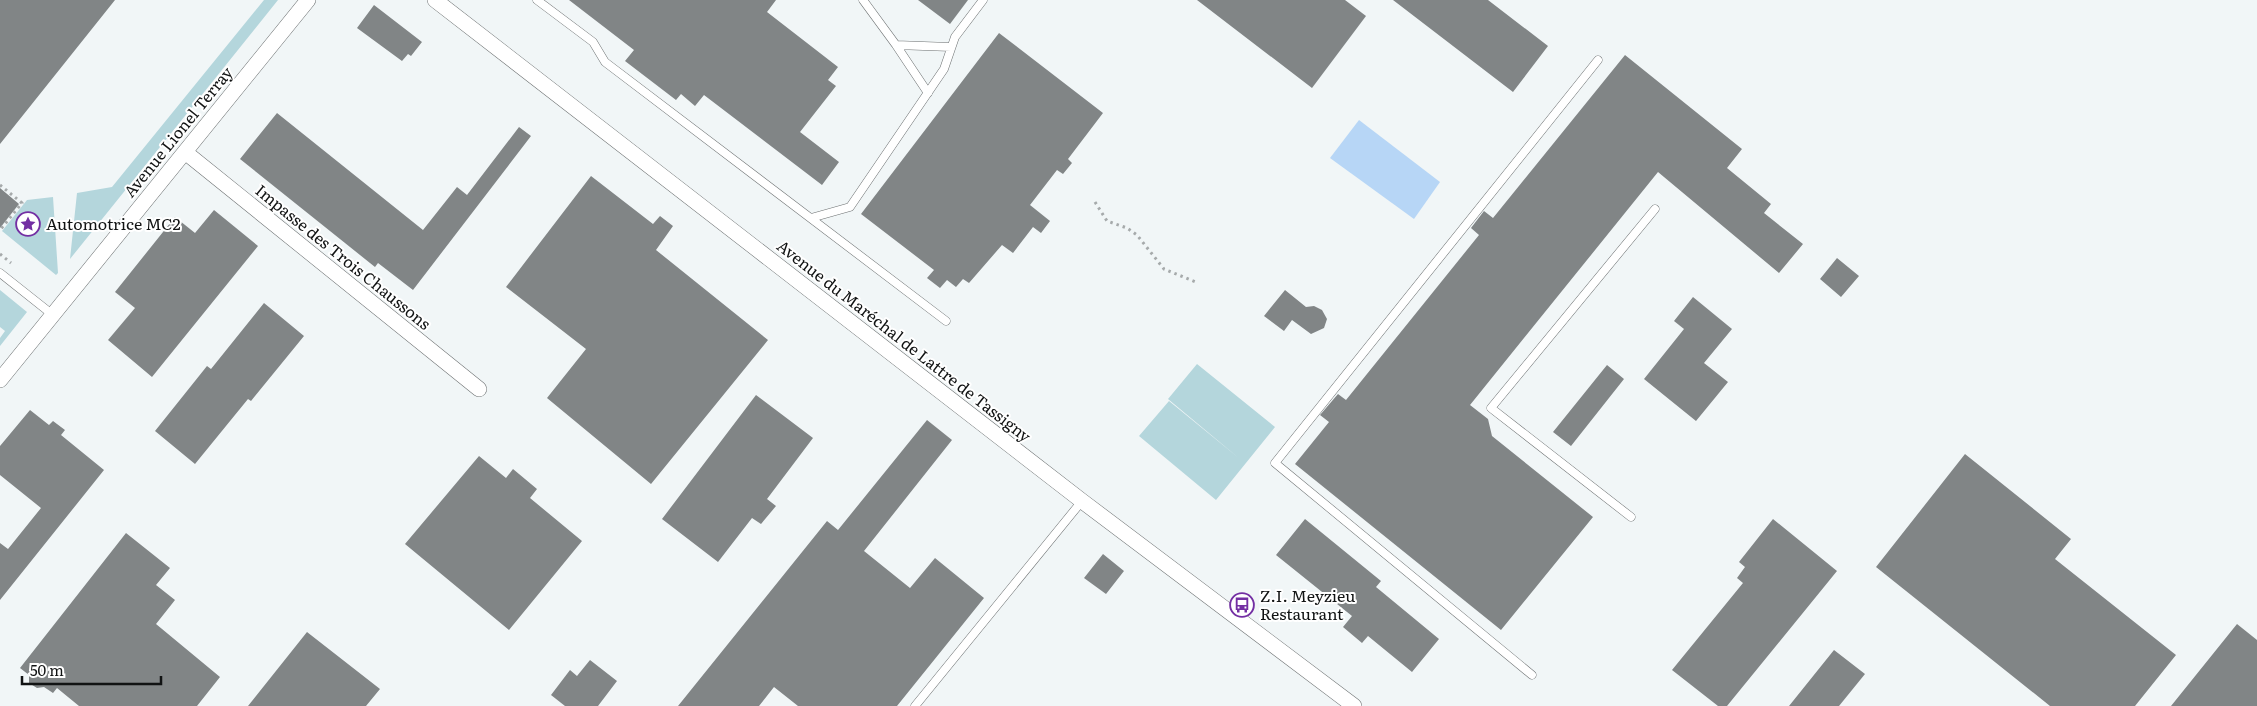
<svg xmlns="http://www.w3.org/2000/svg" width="2257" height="706" viewBox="0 0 2257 706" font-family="Literata,serif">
	<rect width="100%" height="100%" fill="#f1f6f7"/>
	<!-- green -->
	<path fill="#b4d6dc" d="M264,0H278L70,259L77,193L112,187Z
		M53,197L58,273L56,275L2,231L27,200Z
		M0,290L27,312L0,346V338L5,331L0,327Z
		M1197,364L1275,427L1216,500L1139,436L1169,401L1240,459L1168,399Z"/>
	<!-- water -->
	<path fill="#b7d6f6" d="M1359,120L1440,182L1414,219L1330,158Z"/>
	<!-- building -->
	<path fill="#818586" d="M0,0H115L0,144Z
		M569,0H776L767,12L838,67L828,80L836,86L800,132L839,162L822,185L704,95L695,106L681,94L676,100L625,61L634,50Z
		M918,0H968L950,24Z
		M1197,0H1345L1366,16L1312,88Z
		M1393,0H1488L1548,46L1513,92Z
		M374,5L422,42L411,56L408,54L402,61L357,28Z
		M999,33L1103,113L1068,159L1072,163L1063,174L1057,170L1030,205L1050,221L1041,233L1033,227L1013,253L1002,245L969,283L963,279L956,287L947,280L940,288L927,278L934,270L861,214Z
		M1625,55L1742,149L1727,168L1771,204L1764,213L1803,244L1779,273L1658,172L1470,405L1488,419L1492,436L1593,517L1501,630L1295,464L1329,422L1320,415L1338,394L1346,400L1479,235L1471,228L1484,211L1493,218Z
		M277,113L423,230L457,187L467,195L519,127L531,136L413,290L378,263L375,267L240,159Z
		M591,176L653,224L660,216L673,226L656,250L768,340L651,484L547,398L586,349L506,287Z
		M0,188L19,204L0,228Z
		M214,210L258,246L152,377L108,340L135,308L115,292L175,217L195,233Z
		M1837,258L1859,276L1841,297L1820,279Z
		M1285,290L1306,307L1314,306L1322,310L1327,319L1324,328L1311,334L1292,320L1284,331L1264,316Z
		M1693,297L1732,329L1704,363L1728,382L1696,421L1644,379L1684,329L1674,321Z
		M264,303L304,336L251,401L248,399L195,464L155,431L207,366L211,369Z
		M1607,365L1624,379L1571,446L1553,432Z
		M756,395L813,438L767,499L776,506L761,524L752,518L718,562L662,519Z
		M30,410L49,425L53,421L65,430L61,435L104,470L0,600V543L8,549L41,508L0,475V446Z
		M927,420L952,440L864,551L910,588L935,558L984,598L897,706H798L774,687L759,706H678L827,521L838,530Z
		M1965,454L2071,539L2055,559L2176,655L2135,706H2050L1876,567Z
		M479,456L506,478L513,469L537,489L530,498L582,541L509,630L405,544Z
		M1305,519L1381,581L1376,587L1439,639L1412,672L1368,636L1362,643L1343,627L1352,616L1276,555Z
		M1773,519L1837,571L1727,706H1718L1672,670L1743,583L1737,578L1745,567L1739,562Z
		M126,533L170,568L156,585L175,600L156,624L220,677L197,706H79L57,688L53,693L44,687L37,688L29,683V675L20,668Z
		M1103,554L1124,571L1106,594L1084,578Z
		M2237,624L2257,640V706H2171Z
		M307,632L380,689L366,706H248Z
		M1834,650L1865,674L1839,706H1789Z
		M590,660L617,681L598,706H565L551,695L570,670L577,676Z"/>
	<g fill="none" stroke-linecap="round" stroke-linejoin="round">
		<!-- lane casing -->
		<g stroke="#6d7172" stroke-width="9">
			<path id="lane" d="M537,0L593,42L605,62L946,321
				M863,0L896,45
				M928,93L896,45L951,47
				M811,218L850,207L944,69L955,37L983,0
				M0,273L53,315
				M1631,517L1491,408L1655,209
				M1532,675L1275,463L1598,60
				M915,706L1082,501"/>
		</g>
		<!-- street casing -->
		<g stroke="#6d7172" stroke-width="16">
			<path id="street" d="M435,0L1082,501L1354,706
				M185,152L479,389
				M0,380L308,0"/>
		</g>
		<!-- path -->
		<path stroke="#a6aaab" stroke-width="3" stroke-dasharray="2.5 4" stroke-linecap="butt" d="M0,185L22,203L0,230
			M1095,202L1107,221L1127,228L1137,235L1164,269L1198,283
			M0,254L11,263"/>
		<!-- lane -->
		<use href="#lane" stroke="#fff" stroke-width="8"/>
		<!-- street -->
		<use href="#street" stroke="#fff" stroke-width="15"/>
	</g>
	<!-- icons -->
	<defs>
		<g id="sight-ring" transform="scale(1.25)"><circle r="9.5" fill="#fff" stroke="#732fa3" stroke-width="1.5"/><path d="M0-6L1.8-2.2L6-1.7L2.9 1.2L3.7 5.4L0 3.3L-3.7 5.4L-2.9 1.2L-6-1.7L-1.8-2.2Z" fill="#732fa3"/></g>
		<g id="bus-ring" transform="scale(1.25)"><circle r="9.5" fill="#fff" stroke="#732fa3" stroke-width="1.5"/><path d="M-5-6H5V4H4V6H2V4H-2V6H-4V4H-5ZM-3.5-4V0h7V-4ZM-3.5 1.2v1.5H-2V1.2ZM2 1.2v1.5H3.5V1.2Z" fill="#732fa3"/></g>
	</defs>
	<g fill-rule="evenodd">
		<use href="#sight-ring" x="28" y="224"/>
		<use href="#bus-ring" x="1242" y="605"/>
	</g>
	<g text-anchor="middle" stroke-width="4" stroke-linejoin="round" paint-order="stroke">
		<!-- street labels -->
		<g font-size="16" fill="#111313" stroke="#fff">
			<text transform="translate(178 132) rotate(-51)" y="6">Avenue Lionel Terray</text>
			<text transform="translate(343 257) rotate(39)" y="6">Impasse des Trois Chaussons</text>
			<text transform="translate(904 341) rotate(38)" y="6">Avenue du Maréchal de Lattre de Tassigny</text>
		</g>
		<!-- poi labels -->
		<g font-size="16" fill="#111313" stroke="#fff" text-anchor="start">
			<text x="46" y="230">Automotrice MC2</text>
			<text x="1260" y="602">Z.I. Meyzieu<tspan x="1260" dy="18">Restaurant</tspan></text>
		</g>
	</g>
	<!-- scale -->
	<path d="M22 676v8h139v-8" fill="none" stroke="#111313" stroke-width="2.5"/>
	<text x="30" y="676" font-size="15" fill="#111313" stroke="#ffffff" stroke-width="4" paint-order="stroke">50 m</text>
</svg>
